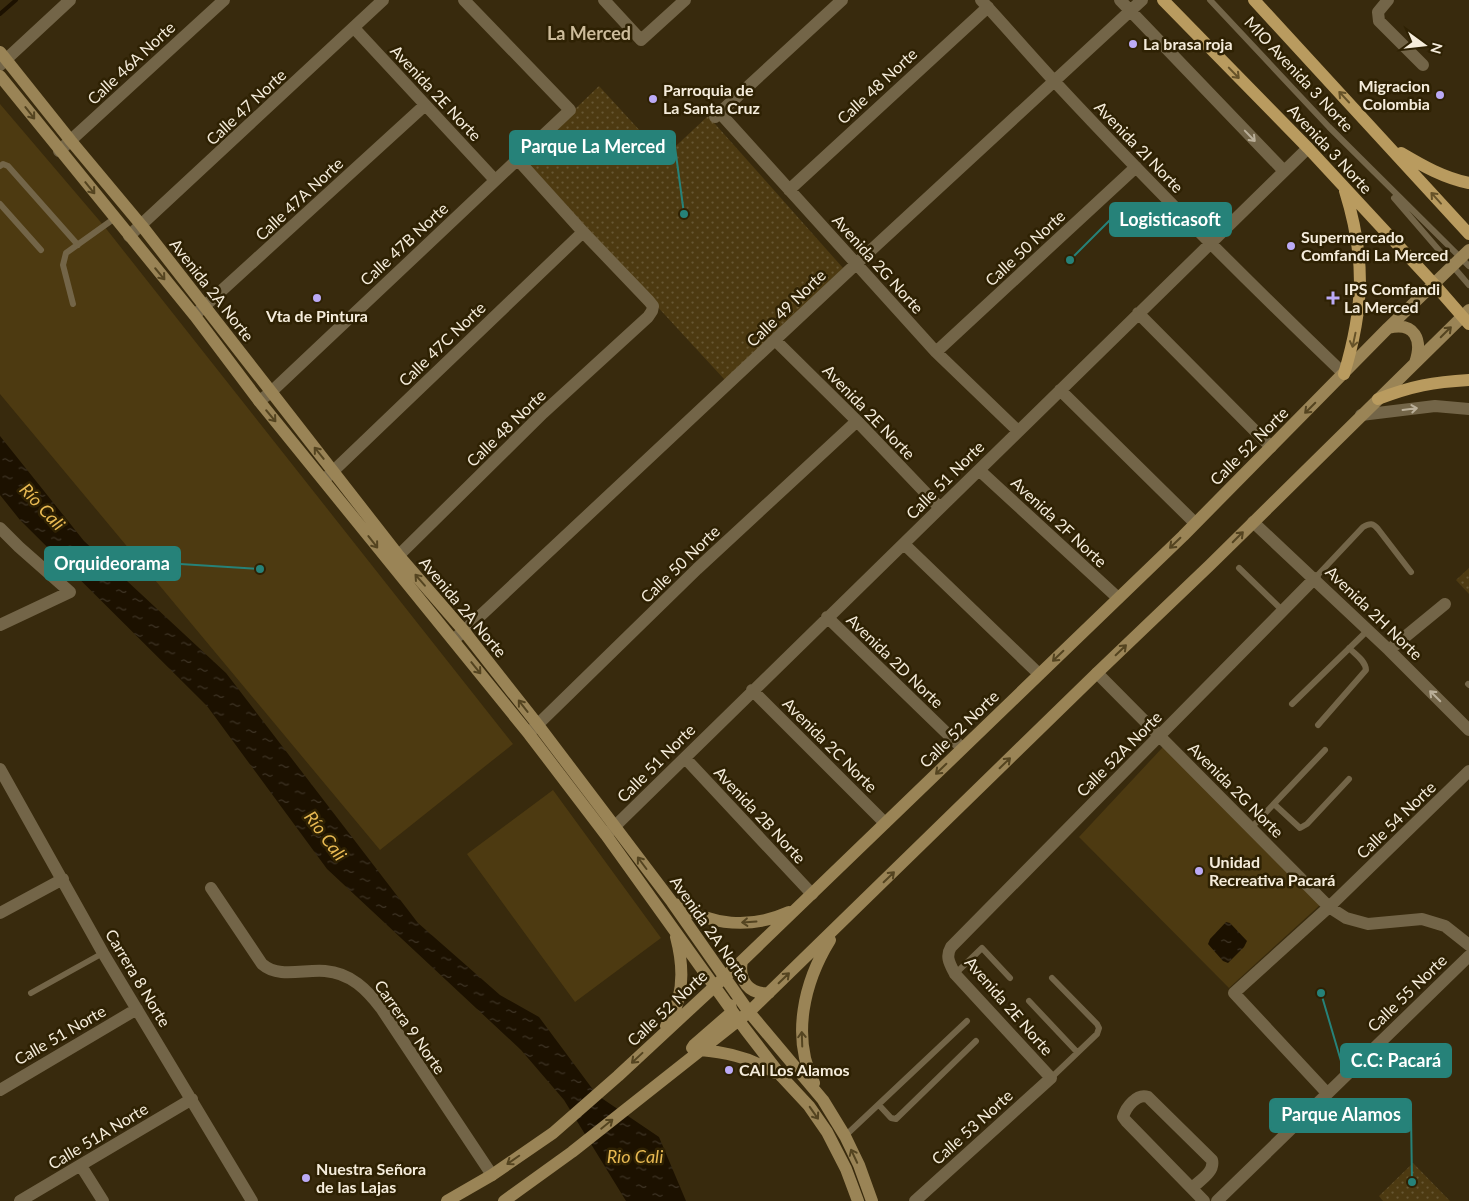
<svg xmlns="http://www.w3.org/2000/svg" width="1469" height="1201" viewBox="0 0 1469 1201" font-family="Lato,sans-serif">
	<defs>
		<pattern id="park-dots" width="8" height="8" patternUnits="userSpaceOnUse" patternTransform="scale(1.25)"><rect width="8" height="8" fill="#4d3a11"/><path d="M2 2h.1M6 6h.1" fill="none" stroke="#675733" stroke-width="1.8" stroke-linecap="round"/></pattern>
		<pattern id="water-ripples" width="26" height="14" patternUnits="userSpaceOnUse" patternTransform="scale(1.25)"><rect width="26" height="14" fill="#1c1100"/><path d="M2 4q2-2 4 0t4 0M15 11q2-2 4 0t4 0" fill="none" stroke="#3e3425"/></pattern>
	</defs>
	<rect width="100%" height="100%" fill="#382a0d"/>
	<!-- green -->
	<path fill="#4d3a11" d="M0,104L104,226L513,744L380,850L0,394Z
		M1163,747L1320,905L1229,988L1079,837Z
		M553,790L661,938L575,1002L467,854Z"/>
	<!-- park -->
	<path fill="url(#park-dots)" d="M599,86L664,157L708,116L843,268L725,380L522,160Z
		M1469,568V594L1456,580Z
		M1413,1163L1450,1201H1383L1379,1196Z"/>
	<!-- water -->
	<path fill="url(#water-ripples)" d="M0,436L84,541L226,673L418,923L500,995L539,1017L597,1095L659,1137L686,1201H626L564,1100L521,1050L327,869L207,706L20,520L0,495Z
		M1226,922L1230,923L1247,941L1244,947L1228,963L1223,961L1208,944L1210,939Z"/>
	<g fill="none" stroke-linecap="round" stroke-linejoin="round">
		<!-- stream -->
		<path stroke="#1c1100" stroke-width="4" d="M0,14L16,0"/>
		<!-- service -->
		<path stroke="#736548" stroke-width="6" d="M1210,0L1329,127L1469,266
			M0,166L3,164L8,166L78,245
			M1394,198L1469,285
			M0,204L41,250
			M73,304L63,265L66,253L115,218
			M1239,568L1283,611
			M1315,578L1363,527C1370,523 1373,523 1378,529L1411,572
			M1468,684L1469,685
			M1292,704L1368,630
			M1318,725L1366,670C1366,661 1355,654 1349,648
			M1274,804L1300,828L1307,824L1349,779
			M1251,828L1325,750
			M955,974L982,948L1010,978
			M31,993L103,953
			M1029,1001L1077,1052
			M1051,1078L1097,1034L1099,1028L1097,1024L1052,978
			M879,1105L891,1118L896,1119L976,1041
			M845,1136L967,1021"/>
		<!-- minor -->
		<path stroke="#736548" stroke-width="12" d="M604,0L641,40L685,0
			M981,0C1006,27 1030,55 1055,82C1148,182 1245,279 1344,374
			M1120,0L1284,171
			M1388,0L1378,12L1379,21L1423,65
			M354,28L495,180
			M0,65L70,0
			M720,113L936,352L1018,431
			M715,117L842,0
			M59,151L224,0
			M789,190L988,7
			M129,236L383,0
			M197,313L424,106
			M1138,313L1271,447
			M775,340L857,421L939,507
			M936,352L1136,167
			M1060,390L1195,523
			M259,401L270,393L570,110L464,0
			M1361,415L1435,406L1469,409
			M979,470L1118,598
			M326,478L583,232
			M1253,522L1389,650L1469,730
			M0,528L19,547L70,592L0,625
			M904,544L1039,674
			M392,562L543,413L648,317L652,311L653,306L649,301L583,232L518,160
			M827,617L962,748
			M453,640L464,631L856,264L1142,0
			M1389,650L1445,604
			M1097,673L1329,907L1346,918L1368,924L1422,919L1445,926L1469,945
			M752,690L885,823
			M530,732L697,569L857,421
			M685,758L812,894
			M0,769L103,953L252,1201
			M608,833L1308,148
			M211,888L262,964C279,979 304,969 325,971C351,973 367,990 381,1008L492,1175
			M0,913L63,879
			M0,1090L137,1009
			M1327,1093L1234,993L1329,907L1469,771
			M81,1166L103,1201
			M1192,1188C1200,1180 1215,1172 1212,1160L1148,1097C1137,1093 1126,1107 1123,1117L1126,1121L1204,1201
			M20,1201L192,1099
			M915,1201L1051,1078L955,974C950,964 945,957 951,947L1315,578
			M1217,1201L1469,956"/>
		<!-- secondary -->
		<path stroke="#9a8456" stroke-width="12" d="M0,52L71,141L142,226L399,556L464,631L538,725L672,902L749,1012L823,1100L845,1136L859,1165L872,1201
			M0,76L195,316L259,401L529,734L606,835L745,1029L782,1077L809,1106L827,1132L846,1169L858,1201
			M1388,328C1415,321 1423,340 1415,363
			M675,904C712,925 749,930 789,912
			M742,961C738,980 749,995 769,993
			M666,1026C685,999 684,967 676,937
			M692,1048L694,1045L732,1012L730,1005
			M700,1050C727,1052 752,1058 775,1073
			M814,1083C791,1037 804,982 830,940
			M447,1201L492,1175L553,1133L618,1076L742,961L1183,536L1388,328L1469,250
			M504,1201L572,1152L749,1012L1097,673L1210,565L1469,310"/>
		<!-- primary -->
		<path stroke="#b99b5f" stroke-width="12" d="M1163,0L1308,148L1434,284L1469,324
			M1254,0L1469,234
			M1401,153C1423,166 1444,178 1469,183
			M1344,374C1364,308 1366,258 1345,191
			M1378,399C1412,386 1433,382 1469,380"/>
	</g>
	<!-- one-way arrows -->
	<defs><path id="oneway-shaft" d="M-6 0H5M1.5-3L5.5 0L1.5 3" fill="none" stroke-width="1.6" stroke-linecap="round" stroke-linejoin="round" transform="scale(1.25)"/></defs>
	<g stroke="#665228">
		<use href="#oneway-shaft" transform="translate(1234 73) rotate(46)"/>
		<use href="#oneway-shaft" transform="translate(1344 97) rotate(-133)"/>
		<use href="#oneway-shaft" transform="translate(1436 198) rotate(-132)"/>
		<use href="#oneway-shaft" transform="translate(1354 340) rotate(102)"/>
	</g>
	<g stroke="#544420">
		<use href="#oneway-shaft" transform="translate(30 113) rotate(52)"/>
		<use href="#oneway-shaft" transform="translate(90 188) rotate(51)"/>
		<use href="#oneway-shaft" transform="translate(160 274) rotate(50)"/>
		<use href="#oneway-shaft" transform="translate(1446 332) rotate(-45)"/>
		<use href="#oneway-shaft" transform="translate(1310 408) rotate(135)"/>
		<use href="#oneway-shaft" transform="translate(271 416) rotate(50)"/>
		<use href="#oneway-shaft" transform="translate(319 453) rotate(-129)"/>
		<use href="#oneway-shaft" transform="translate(1238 537) rotate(-45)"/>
		<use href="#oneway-shaft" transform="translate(373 542) rotate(52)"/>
		<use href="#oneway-shaft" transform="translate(1175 543) rotate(136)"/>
		<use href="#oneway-shaft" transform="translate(420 580) rotate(-131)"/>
		<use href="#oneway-shaft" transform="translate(1121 650) rotate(-44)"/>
		<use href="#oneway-shaft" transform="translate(1058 656) rotate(136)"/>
		<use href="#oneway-shaft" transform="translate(476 668) rotate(51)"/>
		<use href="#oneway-shaft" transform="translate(523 706) rotate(-128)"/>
		<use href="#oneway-shaft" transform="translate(1005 763) rotate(-44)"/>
		<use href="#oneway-shaft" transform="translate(941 769) rotate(136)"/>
		<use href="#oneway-shaft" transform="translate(642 863) rotate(-127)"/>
		<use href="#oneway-shaft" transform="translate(889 877) rotate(-44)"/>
		<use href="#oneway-shaft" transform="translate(749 922) rotate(176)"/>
		<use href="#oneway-shaft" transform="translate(784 978) rotate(-44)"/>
		<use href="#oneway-shaft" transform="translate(802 1039) rotate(-92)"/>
		<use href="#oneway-shaft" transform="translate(637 1058) rotate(137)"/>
		<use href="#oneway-shaft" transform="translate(814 1113) rotate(55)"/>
		<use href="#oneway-shaft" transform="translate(607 1124) rotate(-39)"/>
		<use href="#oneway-shaft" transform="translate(854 1156) rotate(-115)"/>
		<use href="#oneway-shaft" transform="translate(513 1160) rotate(145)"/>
	</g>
	<g stroke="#baaf99">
		<use href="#oneway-shaft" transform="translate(1250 136) rotate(46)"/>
		<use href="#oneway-shaft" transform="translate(1410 409) rotate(-7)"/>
		<use href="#oneway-shaft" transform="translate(1435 696) rotate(-135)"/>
	</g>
	<!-- markers -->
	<g fill="#bbaaf6" stroke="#2e2103" stroke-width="2">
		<circle cx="1133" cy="44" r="5"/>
		<circle cx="1440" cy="95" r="5"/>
		<circle cx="653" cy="99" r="5"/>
		<circle cx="1291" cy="246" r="5"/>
		<circle cx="317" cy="298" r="5"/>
		<path d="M1330.5 290.5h5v5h5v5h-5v5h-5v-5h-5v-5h5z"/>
		<circle cx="1199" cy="871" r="5"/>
		<circle cx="729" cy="1070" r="5"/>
		<circle cx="306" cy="1178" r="5"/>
	</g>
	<g text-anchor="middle" stroke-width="5" stroke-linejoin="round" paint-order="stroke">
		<!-- poi labels -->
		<g font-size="16" font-weight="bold" fill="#f5ecdb" stroke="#2e2103" text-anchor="start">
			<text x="1143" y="50">La brasa roja</text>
			<text x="1430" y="92" text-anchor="end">Migracion<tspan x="1430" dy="18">Colombia</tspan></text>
			<text x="663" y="96">Parroquia de<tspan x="663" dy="18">La Santa Cruz</tspan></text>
			<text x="1301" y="243">Supermercado<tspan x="1301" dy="18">Comfandi La Merced</tspan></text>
			<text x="1344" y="295">IPS Comfandi<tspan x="1344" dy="18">La Merced</tspan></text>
			<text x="317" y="322" text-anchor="middle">Vta de Pintura</text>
			<text x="1209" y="868">Unidad<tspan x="1209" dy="18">Recreativa Pacará</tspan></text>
			<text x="739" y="1076">CAI Los Alamos</text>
			<text x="316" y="1175">Nuestra Señora<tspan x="316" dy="18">de las Lajas</tspan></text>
		</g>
		<!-- street labels -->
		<g font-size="16" fill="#f5ecdb" stroke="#2e2103">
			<text transform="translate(131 63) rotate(-43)" y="6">Calle 46A Norte</text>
			<text transform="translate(1299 74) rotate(47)" y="6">MIO Avenida 3 Norte</text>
			<text transform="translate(877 86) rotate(-43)" y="6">Calle 48 Norte</text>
			<text transform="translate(436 93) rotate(47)" y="6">Avenida 2E Norte</text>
			<text transform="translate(246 107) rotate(-43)" y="6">Calle 47 Norte</text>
			<text transform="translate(1139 147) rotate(46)" y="6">Avenida 2I Norte</text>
			<text transform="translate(1330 149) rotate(47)" y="6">Avenida 3 Norte</text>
			<text transform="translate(299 199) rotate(-43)" y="6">Calle 47A Norte</text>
			<text transform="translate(404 244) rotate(-43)" y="6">Calle 47B Norte</text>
			<text transform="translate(1025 248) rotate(-43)" y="6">Calle 50 Norte</text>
			<text transform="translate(878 264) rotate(48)" y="6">Avenida 2G Norte</text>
			<text transform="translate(212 290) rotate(52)" y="6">Avenida 2A Norte</text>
			<text transform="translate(786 308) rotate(-44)" y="6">Calle 49 Norte</text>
			<text transform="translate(442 344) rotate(-44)" y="6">Calle 47C Norte</text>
			<text transform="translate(869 412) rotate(46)" y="6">Avenida 2E Norte</text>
			<text transform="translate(506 428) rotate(-44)" y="6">Calle 48 Norte</text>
			<text transform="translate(1249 446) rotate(-45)" y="6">Calle 52 Norte</text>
			<text transform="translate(945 480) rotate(-45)" y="6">Calle 51 Norte</text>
			<text transform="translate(1059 522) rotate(43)" y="6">Avenida 2F Norte</text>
			<text transform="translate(680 564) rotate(-44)" y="6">Calle 50 Norte</text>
			<text transform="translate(463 607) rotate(50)" y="6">Avenida 2A Norte</text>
			<text transform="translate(1374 613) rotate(44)" y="6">Avenida 2H Norte</text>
			<text transform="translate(895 661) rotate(44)" y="6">Avenida 2D Norte</text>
			<text transform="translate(959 729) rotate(-44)" y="6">Calle 52 Norte</text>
			<text transform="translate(830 745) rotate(45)" y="6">Avenida 2C Norte</text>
			<text transform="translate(1119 754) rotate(-45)" y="6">Calle 52A Norte</text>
			<text transform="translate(656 763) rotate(-45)" y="6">Calle 51 Norte</text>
			<text transform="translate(1236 790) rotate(45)" y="6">Avenida 2G Norte</text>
			<text transform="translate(760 815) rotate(47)" y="6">Avenida 2B Norte</text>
			<text transform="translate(1396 820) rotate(-44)" y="6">Calle 54 Norte</text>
			<text transform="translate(710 929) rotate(55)" y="6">Avenida 2A Norte</text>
			<text transform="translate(138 978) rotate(59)" y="6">Carrera 8 Norte</text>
			<text transform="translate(1407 993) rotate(-44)" y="6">Calle 55 Norte</text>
			<text transform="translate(1009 1006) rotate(49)" y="6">Avenida 2E Norte</text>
			<text transform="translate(667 1008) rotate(-43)" y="6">Calle 52 Norte</text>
			<text transform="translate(410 1027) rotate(55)" y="6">Carrera 9 Norte</text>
			<text transform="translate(60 1035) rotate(-30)" y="6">Calle 51 Norte</text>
			<text transform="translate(972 1127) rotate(-42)" y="6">Calle 53 Norte</text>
			<text transform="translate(98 1136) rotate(-31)" y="6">Calle 51A Norte</text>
		</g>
		<!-- neighbourhood labels -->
		<g font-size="18" font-weight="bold" fill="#cdbc9b" stroke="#2e2103">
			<text x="589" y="40">La Merced</text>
		</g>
		<!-- water labels -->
		<g font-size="18" font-style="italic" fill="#e8b952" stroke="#2e2103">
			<text transform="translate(42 507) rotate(47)" y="6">Río Cali</text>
			<text transform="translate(325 836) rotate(53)" y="6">Río Cali</text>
			<text x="635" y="1163">Rio Cali</text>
		</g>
	</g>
	<!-- callouts -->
	<path fill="none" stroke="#268279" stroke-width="2" d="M684 214L675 147M1070 260L1110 220M260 569L180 564M1321 993L1341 1061M1412 1182L1411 1115"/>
	<g fill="#268279" stroke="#2e2103" stroke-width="2">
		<circle cx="684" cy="214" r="5"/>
		<circle cx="1070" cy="260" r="5"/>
		<circle cx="260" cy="569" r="5"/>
		<circle cx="1321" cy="993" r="5"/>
		<circle cx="1412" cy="1182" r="5"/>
	</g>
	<g fill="#268279" stroke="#268279" stroke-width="2">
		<rect x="510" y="131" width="165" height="33" rx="5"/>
		<rect x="1110" y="203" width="121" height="33" rx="5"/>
		<rect x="45" y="547" width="135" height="33" rx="5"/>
		<rect x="1341" y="1044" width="110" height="33" rx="5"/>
		<rect x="1270" y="1099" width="141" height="33" rx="5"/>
	</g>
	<g font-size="18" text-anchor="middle" font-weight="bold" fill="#fff">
		<text x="593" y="153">Parque La Merced</text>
		<text x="1170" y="226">Logisticasoft</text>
		<text x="112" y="570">Orquideorama</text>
		<text x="1396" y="1067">C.C: Pacará</text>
		<text x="1341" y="1121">Parque Alamos</text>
	</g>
	<!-- north arrow -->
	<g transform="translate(1424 45) rotate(105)" stroke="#2e2103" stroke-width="4" paint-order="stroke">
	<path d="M0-4L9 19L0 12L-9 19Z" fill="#f5ecdb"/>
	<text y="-8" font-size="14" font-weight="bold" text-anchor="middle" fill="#f5ecdb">N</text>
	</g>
</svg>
